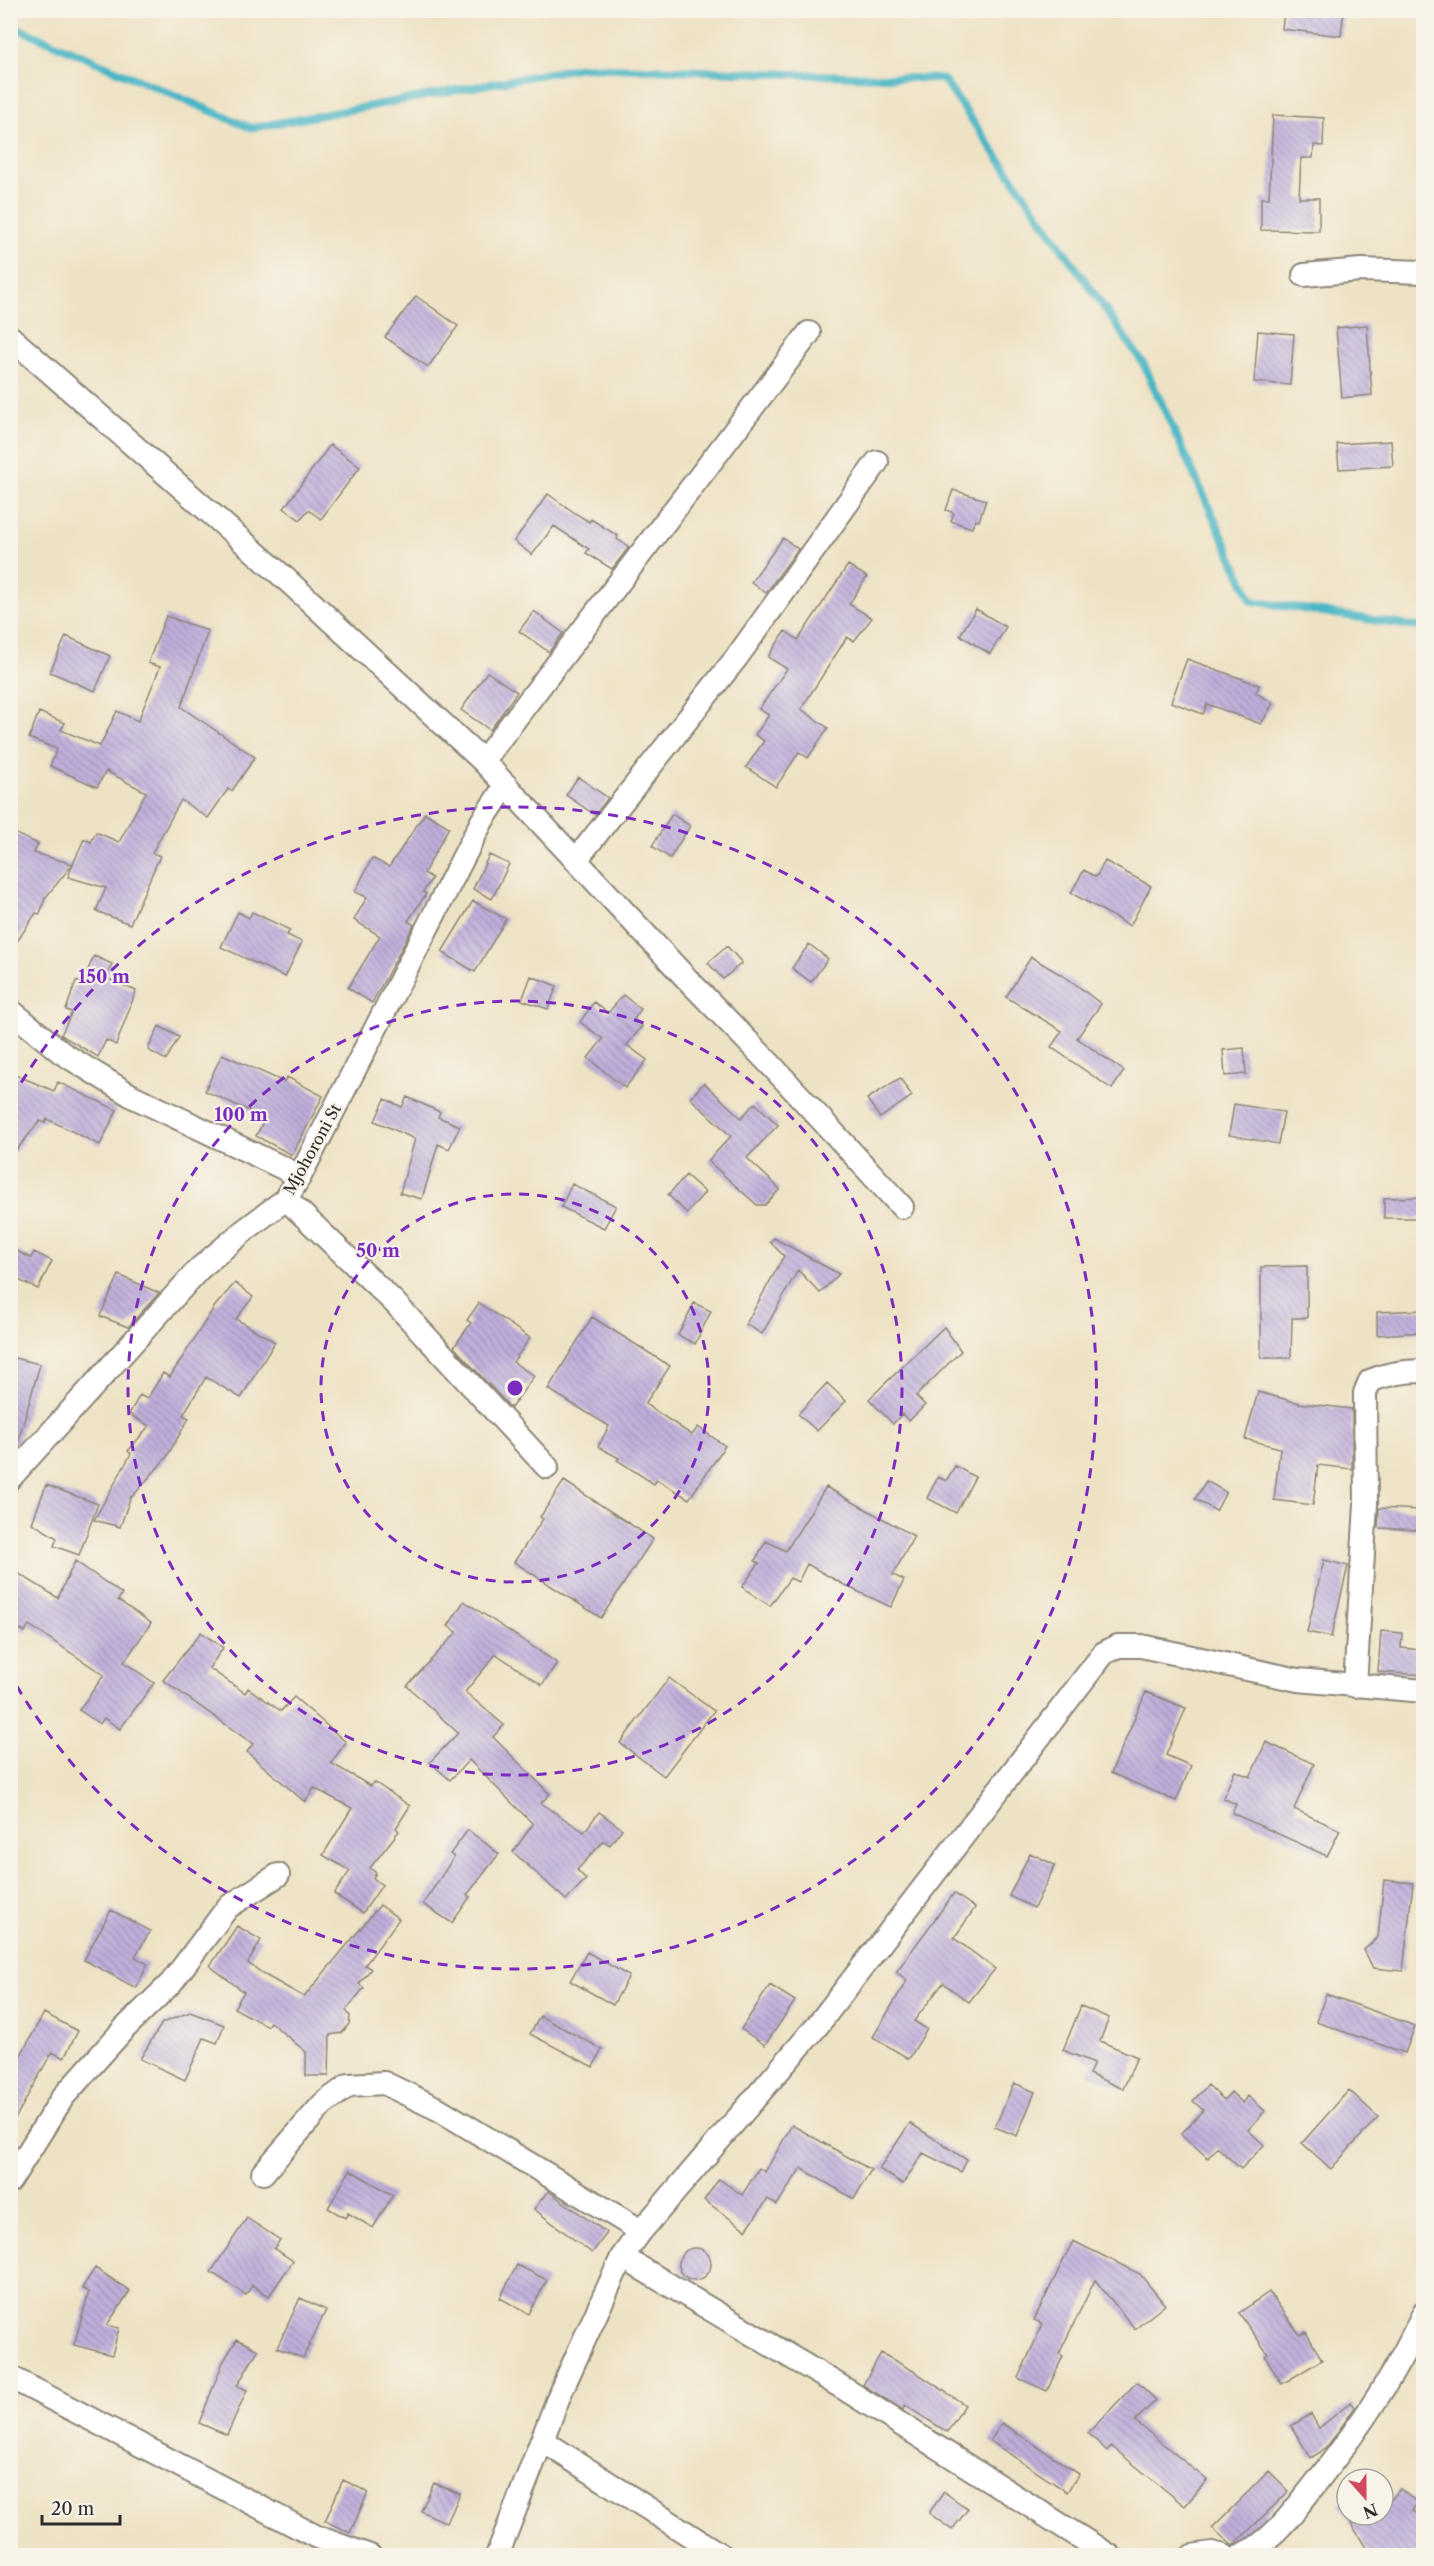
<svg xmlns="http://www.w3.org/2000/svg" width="1434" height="2566" viewBox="0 0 1434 2566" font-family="'Libre Caslon Text',serif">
	<defs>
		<pattern id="building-back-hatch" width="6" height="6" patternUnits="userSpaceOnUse" patternTransform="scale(1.5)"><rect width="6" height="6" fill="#bfafdc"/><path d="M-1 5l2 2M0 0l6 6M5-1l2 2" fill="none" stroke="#9b8fb3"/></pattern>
	</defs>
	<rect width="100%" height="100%" fill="#f7f3e8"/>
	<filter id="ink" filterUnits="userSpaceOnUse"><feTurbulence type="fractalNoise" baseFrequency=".0167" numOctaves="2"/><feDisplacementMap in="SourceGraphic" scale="12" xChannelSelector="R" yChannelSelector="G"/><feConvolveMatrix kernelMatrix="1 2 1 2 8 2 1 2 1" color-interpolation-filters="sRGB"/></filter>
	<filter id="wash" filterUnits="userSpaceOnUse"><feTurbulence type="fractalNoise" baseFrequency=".008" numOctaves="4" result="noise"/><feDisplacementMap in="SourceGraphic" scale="24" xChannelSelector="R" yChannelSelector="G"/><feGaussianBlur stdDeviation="1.35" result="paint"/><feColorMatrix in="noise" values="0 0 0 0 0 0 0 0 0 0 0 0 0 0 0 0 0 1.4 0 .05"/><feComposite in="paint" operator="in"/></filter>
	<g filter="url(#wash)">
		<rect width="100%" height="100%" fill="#eee2c4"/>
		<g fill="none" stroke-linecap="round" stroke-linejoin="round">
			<!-- stream -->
			<path stroke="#49b6c5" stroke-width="8" d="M10,25L251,128L582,67L943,79L1143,363L1252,601L1424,628"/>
		</g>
		<g id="blocks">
			<!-- building -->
			<path fill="url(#building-back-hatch)" d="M1284,10H1344L1341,36L1282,29Z
				M1273,115L1324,118L1323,146L1314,145L1313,158H1301L1299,198H1319V231L1261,230V198H1269Z
				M416,296L458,326L428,367L385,337Z
				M1367,325L1372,395L1342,398L1336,328Z
				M1258,331L1294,334L1290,385L1254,382Z
				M1391,441L1393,466L1339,469L1337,444Z
				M330,445L360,467L321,519L308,510L300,520L284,508Z
				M953,490L986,500L979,521L975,520L972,528L951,521L954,513L946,510Z
				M548,494L575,513L589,522L591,519L618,536L617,539L629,547L612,569L586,553L589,549L554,526L532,555L514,541Z
				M783,538L798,549L766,593L751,582Z
				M848,565L867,577L849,604L872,618L854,641L847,637L801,709L828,728L808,758L799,752L776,787L746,767L764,741L755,735L769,715L759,709L787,669L768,657L785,631L798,640Z
				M976,609L1006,627L990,654L960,635Z
				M534,611L563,633L549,652L519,631Z
				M166,616L208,631L181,707L255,757L232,791L228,789L208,818L181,800L152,853L160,856L130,924L96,911L106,888L68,877L73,864L45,898L40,914L36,913L10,952V831L38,844L34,853L73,864L84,839L91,842L96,832L119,842L146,792L106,771L97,787L50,766L57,749L29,738L39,712L65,723L61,730L100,746L117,711L138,721L160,667L148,663Z
				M66,636L110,656L95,691L50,672Z
				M1187,659L1259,685L1256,693L1273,703L1261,724L1207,704L1203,714L1171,702Z
				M487,672L517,692L490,730L461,710Z
				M578,777L608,798L595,815L566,795Z
				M425,813L449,827L424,873L432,878L423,892L426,894L408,921L414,925L372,1003L348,988L380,936L354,920L367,897L355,892L372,858L389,867Z
				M672,814L690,826L670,858L652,846Z
				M489,855L509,864L492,899L473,889Z
				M1105,861L1151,886L1130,926L1071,893L1084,870L1096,877Z
				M473,901L506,919L475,972L442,952Z
				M238,912L249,918L252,912L290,930L287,935L302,942L285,977L221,947Z
				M809,944L828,959L811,982L792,968Z
				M727,946L742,963L723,979L708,963Z
				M94,956L112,964L106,978L136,991L116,1045L106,1040L98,1057L61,1035L72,1012L66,1010L76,981L82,983Z
				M1031,957L1070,980L1101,1004L1077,1038L1124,1071L1112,1089L1051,1047L1062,1031L1006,997Z
				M531,976L557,986L548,1009L522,1000Z
				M623,995L641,1009L634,1019L642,1026L627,1045L647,1060L625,1088L588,1058L603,1039L580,1022L594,1002L608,1013Z
				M159,1026L179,1037L166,1060L148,1050Z
				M1244,1048L1246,1074L1225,1076L1223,1050Z
				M222,1054L284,1082L287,1077L323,1096L292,1155L256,1136L265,1118L205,1091Z
				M11,1073L54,1091L58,1082L117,1110L100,1145L47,1119L45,1123L40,1121L10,1158Z
				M900,1078L912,1096L880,1118L867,1099Z
				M704,1083L741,1118L755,1103L778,1125L747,1158L780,1189L765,1205H757L708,1161L731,1136L690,1098Z
				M407,1097L440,1112L438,1117L460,1126L449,1149L438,1144L422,1199L400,1193L415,1139L375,1121L385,1099L402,1107Z
				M1234,1104L1284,1112L1278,1144L1229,1135Z
				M686,1175L705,1192L687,1213L668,1195Z
				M572,1184L616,1206L604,1228L561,1207Z
				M1424,1197V1218H1384V1198Z
				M774,1238L839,1274L820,1293L798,1270L762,1334L746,1324L784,1256L770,1242Z
				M10,1248L31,1258L34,1252L52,1261L38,1289L10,1276Z
				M1307,1266V1318H1292L1291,1358H1261V1267Z
				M119,1275L159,1293L128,1327L100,1316Z
				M235,1283L253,1297L236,1319L275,1342L241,1398L206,1377L183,1415L189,1418L166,1458L132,1497L131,1496L120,1527L94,1520L131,1454L128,1451L149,1426L129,1414L140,1395L147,1399L163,1373L170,1377L215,1306Z
				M479,1303L530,1338L513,1362L534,1376L511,1408L454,1347L471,1323L467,1320Z
				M694,1303L711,1311L695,1344L678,1335Z
				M1424,1310V1332L1377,1335V1312Z
				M592,1317L670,1366L645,1404L692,1435L698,1427L725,1446L689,1499L657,1480L654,1484L617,1460L619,1458L598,1447L609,1426L548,1389Z
				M944,1327L961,1351L916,1396L925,1405L909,1421L902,1414L893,1424L869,1399Z
				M10,1357L40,1364L17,1446H10Z
				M827,1383L846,1401L817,1431L798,1414Z
				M1258,1392L1299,1403L1352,1409V1469L1318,1465L1313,1505L1274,1500L1280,1448L1245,1439Z
				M955,1466L975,1477L956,1513L927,1498L938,1477L946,1481Z
				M564,1481L653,1539L601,1618L514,1562L543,1519L540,1517Z
				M1206,1481L1226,1492L1216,1511L1195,1499Z
				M46,1485L98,1504L79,1555L54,1546L57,1538L32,1523Z
				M826,1487L914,1536L893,1575L904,1580L891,1607L848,1587L807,1564L798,1582L790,1578L770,1606L742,1587L759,1563L755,1561L766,1541L786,1551Z
				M1379,1508L1420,1510L1419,1530L1378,1528Z
				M1324,1560L1348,1566L1331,1637L1307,1632Z
				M75,1561L122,1594L118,1600L151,1623L124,1662L154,1683L120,1729L104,1718L100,1724L79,1710L104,1675L29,1625L25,1632L10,1624V1568L58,1598Z
				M464,1601L557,1663L542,1685L496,1654L465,1692L504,1725L493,1737L550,1794L541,1803L584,1832L599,1812L622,1829L610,1845L604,1841L577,1870L586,1879L566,1900L513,1852L533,1824L469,1760L450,1780L430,1762L458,1733L407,1686L457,1632L448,1626Z
				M1381,1631L1402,1633L1401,1648L1424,1650V1675L1378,1672Z
				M201,1632L223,1648L209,1668L245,1693L248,1688L281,1711L294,1697L346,1742L331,1763L367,1784L371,1786L374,1782L410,1806L396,1828L399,1831L370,1868L376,1873L373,1878L382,1885L363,1913L334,1894L350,1871L323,1855L352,1808L314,1788L305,1802L247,1752L253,1744L163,1680Z
				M669,1678L714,1711L664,1776L620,1743Z
				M1146,1692L1186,1708L1166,1755L1191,1766L1176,1801L1111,1773Z
				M1266,1742L1314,1764L1294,1809L1340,1830L1327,1856L1232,1813L1236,1804L1223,1798L1235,1771L1250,1777Z
				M468,1830L499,1854L467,1895L470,1897L452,1923L423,1904L454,1857L450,1854Z
				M1030,1853L1055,1865L1034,1908L1009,1896Z
				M1384,1880L1413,1883L1403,1971L1373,1968L1364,1950L1378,1937Z
				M954,1893L975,1908L954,1938L995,1969L969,2002L943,1983L914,2021L927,2029L909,2059L873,2037L907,1980L896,1972Z
				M380,1905L399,1919L365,1965L371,1969L359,1984L364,1988L346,2010L350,2016L349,2024L342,2033L330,2035L329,2076H306V2052L270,2022L267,2026L234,2008L244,1992L210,1966L237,1926L261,1940L248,1963L265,1975L304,1997Z
				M111,1910L150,1931L135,1957L148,1964L136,1988L84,1960Z
				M587,1952L629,1976L613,2005L570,1981Z
				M770,1985L795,2001L765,2045L741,2029Z
				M1326,1994L1415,2026L1405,2053L1316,2022Z
				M1081,2006L1109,2018L1100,2041L1137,2057L1123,2089L1089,2074L1094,2063L1063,2050Z
				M190,2012L224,2025L217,2043L204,2038L185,2080L140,2059L162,2023Z
				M44,2013L78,2031L64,2058L52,2052L10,2128V2075Z
				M540,2016L602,2049L593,2067L530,2034Z
				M1014,2083L1035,2092L1017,2136L995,2127Z
				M1208,2085L1224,2100L1231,2092L1243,2103L1248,2096L1265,2111L1248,2130L1264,2145L1241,2169L1217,2147L1208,2158L1181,2134L1203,2110L1193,2101Z
				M1349,2090L1378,2117L1331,2169L1302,2143Z
				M910,2123L967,2160L961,2172L923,2153L903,2184L879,2169Z
				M792,2125L871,2170L854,2199L801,2168L777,2205L768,2199L746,2230L704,2200L719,2179L742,2195L759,2168L765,2172Z
				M350,2170L393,2195L373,2228L348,2213L345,2218L328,2208Z
				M548,2191L607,2233L592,2253L534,2209Z
				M247,2218L280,2240L274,2248L293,2261L269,2296L252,2285L246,2295L211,2272Z
				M1073,2241L1140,2274L1165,2305L1135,2329L1095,2280L1059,2354L1063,2356L1047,2391L1018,2378L1043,2324L1034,2320Z
				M679 2264a16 16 0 1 1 32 0a16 16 0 1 1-32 0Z
				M517,2265L547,2280L529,2314L500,2298Z
				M95,2268L130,2291L107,2325L119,2328L112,2355L74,2345L89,2292L82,2288Z
				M1269,2292L1300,2335L1306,2332L1322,2360L1282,2384L1265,2356L1268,2354L1239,2313Z
				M300,2298L326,2310L303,2358L277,2348Z
				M237,2339L258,2350L237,2386L247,2390L227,2435L199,2423L223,2362Z
				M881,2353L917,2373L965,2405L947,2432L905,2405L903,2410L863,2385Z
				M1137,2382L1156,2400L1135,2421L1207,2480L1185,2506L1111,2446L1107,2451L1088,2433Z
				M1351,2402L1355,2407L1338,2432L1325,2449L1311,2458L1291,2426L1311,2414L1319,2428Z
				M1002,2423L1079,2474L1067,2492L990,2441Z
				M1269,2471L1289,2491L1233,2546L1212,2528Z
				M343,2480L368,2492L350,2533L325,2521Z
				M434,2483L460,2494L447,2523L421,2511Z
				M1400,2489L1418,2503L1412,2510L1424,2519V2548L1417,2556H1371L1340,2505L1347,2495V2515H1383V2493L1391,2500Z
				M944,2492L968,2509L952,2530L929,2513Z"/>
		</g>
	</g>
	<g filter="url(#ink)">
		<use href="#blocks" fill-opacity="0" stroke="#8c8678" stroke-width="1.5"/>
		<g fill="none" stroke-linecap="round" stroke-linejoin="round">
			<!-- minor casing -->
			<g stroke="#8c8678" stroke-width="26">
				<path id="minor" d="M1304,275L1361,270L1424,272
					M10,337L288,581L483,761L688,980L771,1065L902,1207
					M483,761L809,333
					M576,860L737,657L877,462
					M10,1010L62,1053L132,1096L300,1176
					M286,1199L394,1302L547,1467
					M10,1478L199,1269L245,1230L286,1199L300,1176L482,821L506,785
					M1355,1686L1366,1504L1365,1393L1370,1381C1388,1373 1404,1371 1424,1371
					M263,2173L323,2104L349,2085L384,2083L440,2110L641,2231
					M10,2181L63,2097L124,2029L171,1983L228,1907L278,1875
					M622,2257L840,2386L1110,2556
					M10,2377L317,2537L370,2556
					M543,2441L722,2556
					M497,2556L561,2391L622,2257L641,2231L817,2026L1104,1653L1118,1646H1141L1298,1680L1424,1691
					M1192,2556L1212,2553L1224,2556
					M1241,2556C1275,2540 1296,2508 1319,2479C1360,2427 1397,2373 1424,2312"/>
			</g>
			<!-- minor -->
			<use href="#minor" stroke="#fff" stroke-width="22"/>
		</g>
	</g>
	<!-- distance rings -->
	<g fill="none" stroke="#7b2cbf" stroke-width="3" stroke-dasharray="10 8">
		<circle cx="515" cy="1388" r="194"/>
		<circle cx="515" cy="1388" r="387"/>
		<path d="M12 1098A581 581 0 1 1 12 1678"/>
	</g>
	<g text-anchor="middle" stroke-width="4.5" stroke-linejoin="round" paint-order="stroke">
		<!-- street labels -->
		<g font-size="16" fill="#2b2b2b" stroke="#f7f3e8">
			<text transform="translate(312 1149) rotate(-61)" y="6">Mjohoroni St</text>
		</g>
	</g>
	<circle cx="515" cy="1388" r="9" fill="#7b2cbf" stroke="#f7f3e8" stroke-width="3"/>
	<g font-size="18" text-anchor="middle" font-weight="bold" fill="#7b2cbf" stroke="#f7f3e8" stroke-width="4.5" stroke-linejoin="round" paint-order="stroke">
		<text x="104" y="983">150 m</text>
		<text x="241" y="1121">100 m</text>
		<text x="378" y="1257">50 m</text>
	</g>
	<!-- margin -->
	<rect width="1434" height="2566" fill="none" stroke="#f7f3e8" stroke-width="36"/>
	<!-- north arrow -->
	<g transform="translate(1365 2497) rotate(159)"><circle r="28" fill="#f7f3e8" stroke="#a5a39c" stroke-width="1.5"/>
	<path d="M0-4.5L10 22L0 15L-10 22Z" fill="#d1495b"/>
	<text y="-9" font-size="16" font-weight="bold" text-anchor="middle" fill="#2b2b2b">N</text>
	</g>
	<!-- scale -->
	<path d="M42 2515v9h78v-9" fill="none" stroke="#2b2b2b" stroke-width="3"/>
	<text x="51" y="2515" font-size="18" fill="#2b2b2b" stroke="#f7f3e8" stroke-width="4.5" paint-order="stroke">20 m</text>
</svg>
